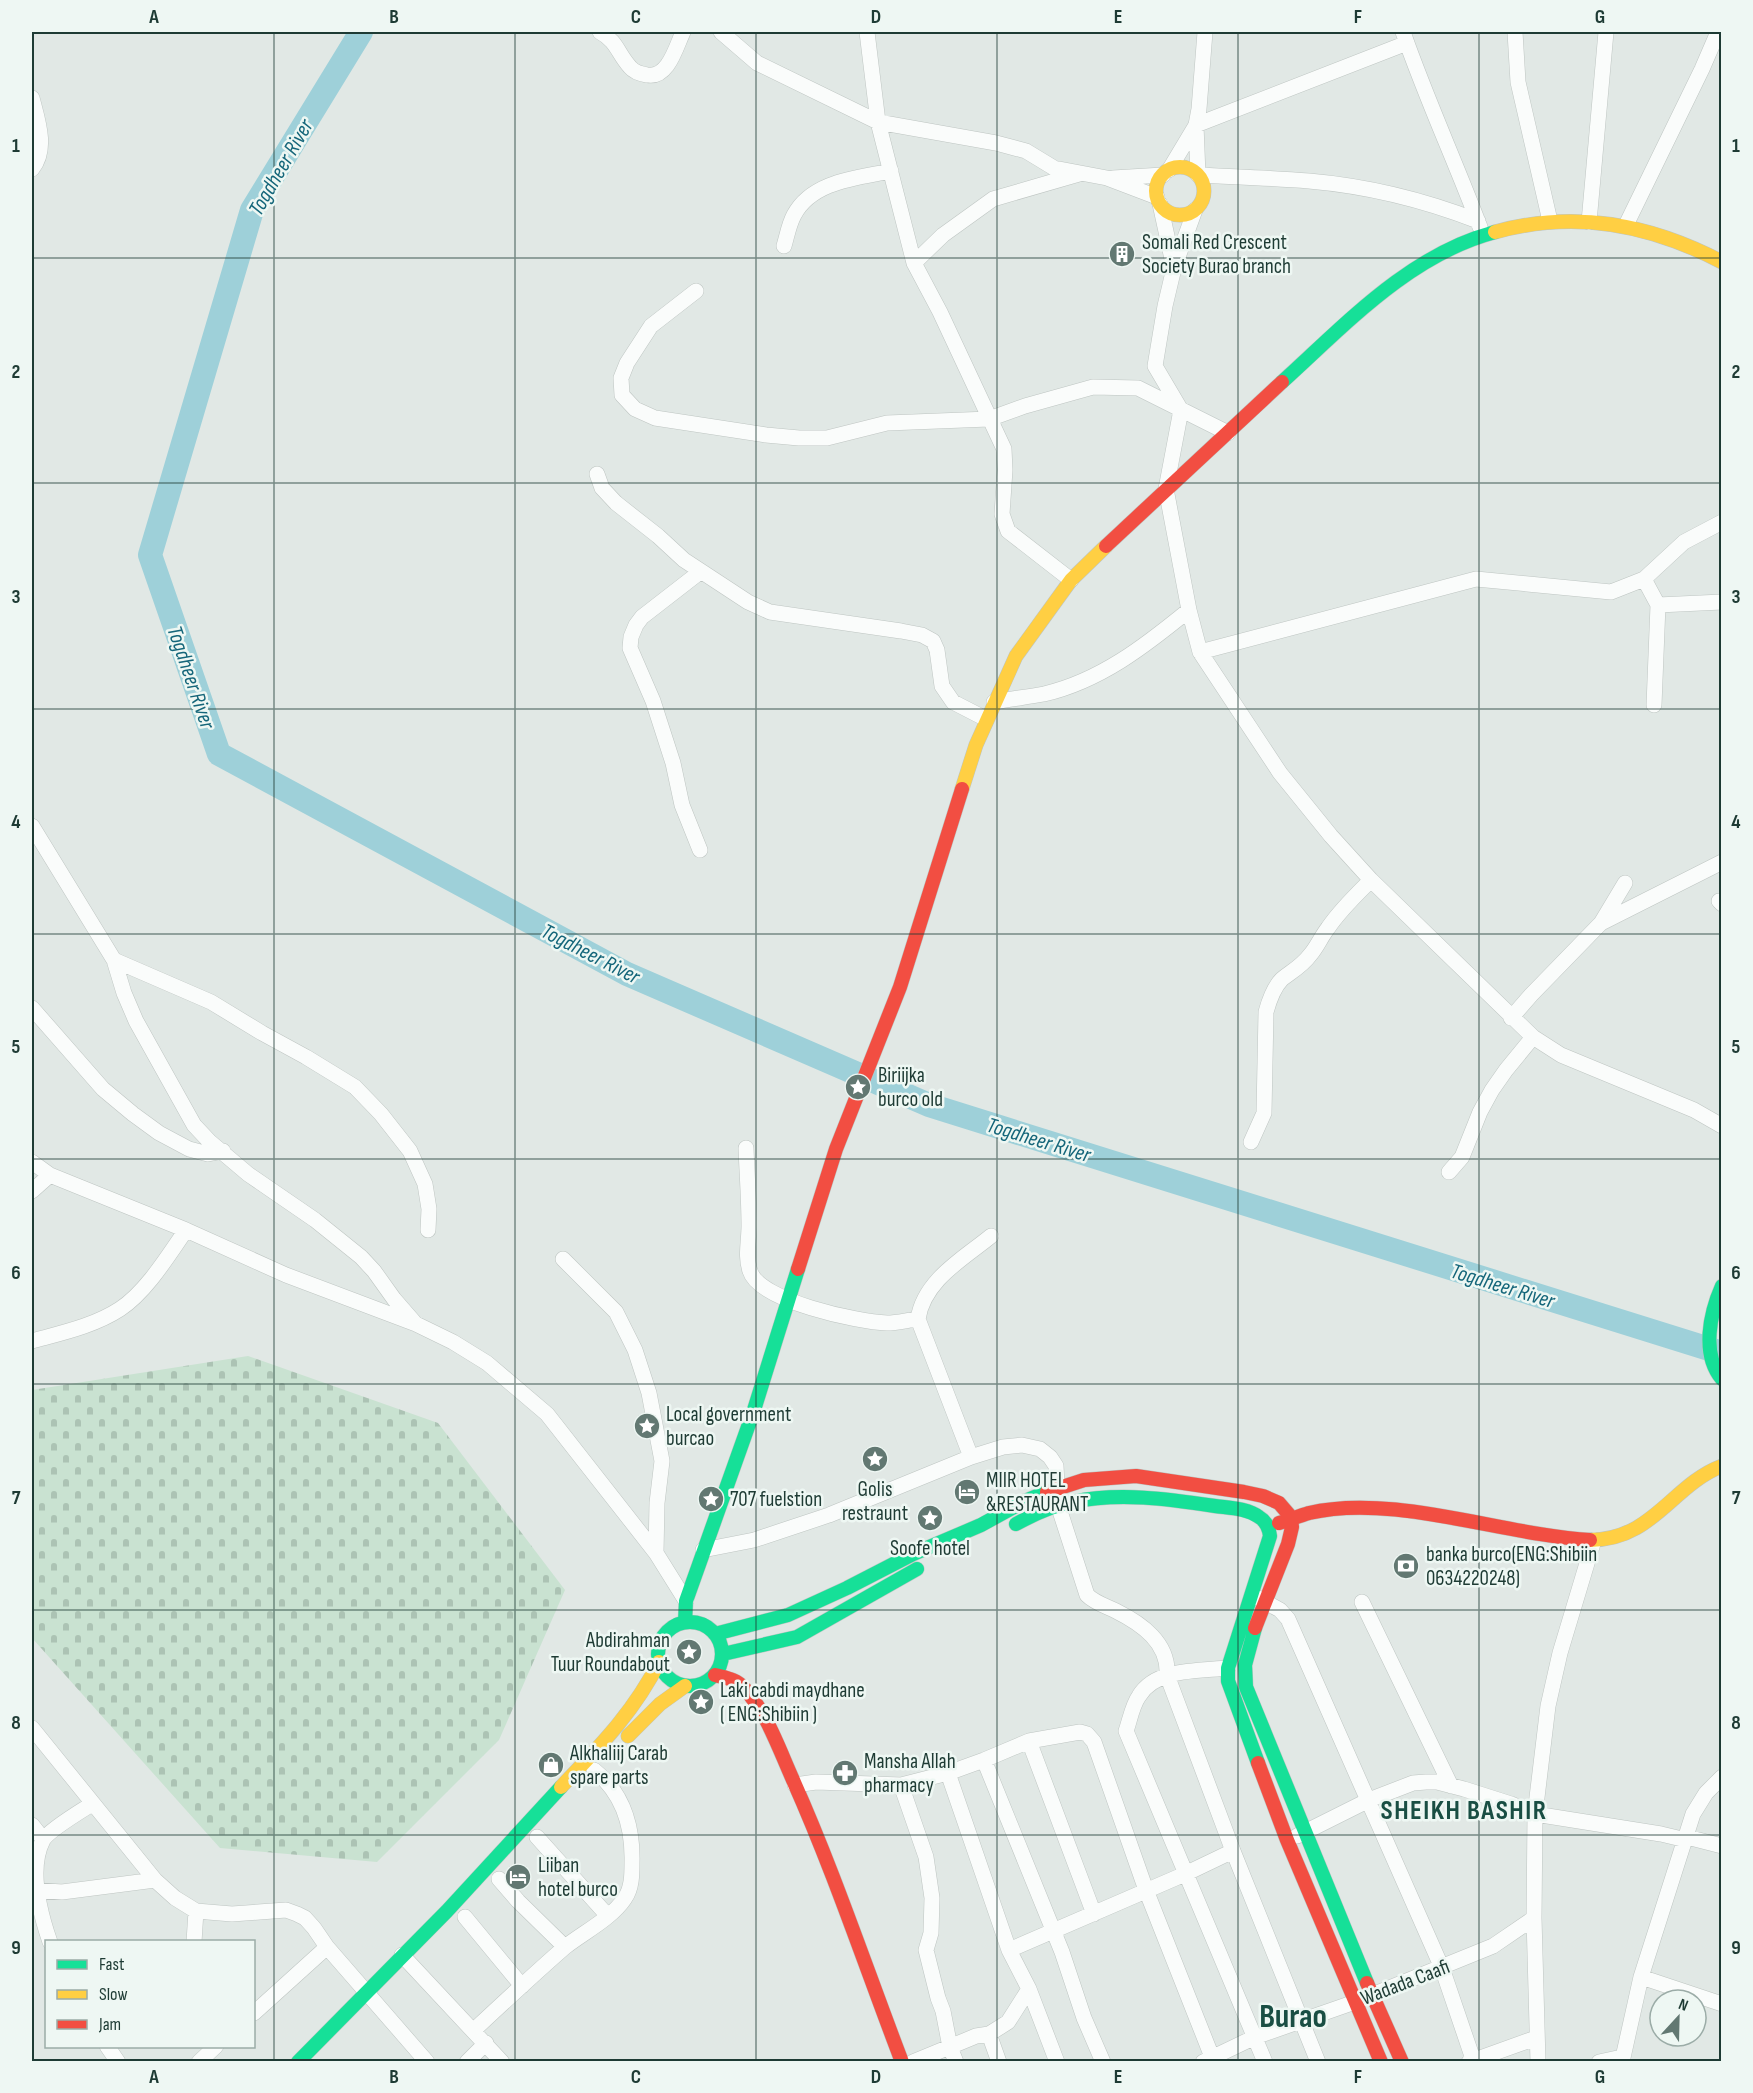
<svg xmlns="http://www.w3.org/2000/svg" width="1753" height="2093" viewBox="0 0 1753 2093" font-family="'Sofia Sans Condensed',sans-serif">
	<defs>
		<pattern id="cemetery-stones" width="16" height="16" patternUnits="userSpaceOnUse" patternTransform="scale(1.5)"><rect width="16" height="16" fill="#c9e2d1"/><path d="M2 7V4a2 2 0 0 1 4 0v3zM10 15v-3a2 2 0 0 1 4 0v3z" fill="#acc3b4"/></pattern>
	</defs>
	<rect width="100%" height="100%" fill="#e1e8e5"/>
	<!-- cemetery -->
	<path fill="url(#cemetery-stones)" d="M248,1356L438,1423L565,1590L499,1740L377,1862L220,1848L32,1638V1390Z"/>
	<g fill="none" stroke-linecap="round" stroke-linejoin="round">
		<!-- river -->
		<path stroke="#9ed0d9" stroke-width="24" d="M361,32L252,210L150,555L219,754L627,974L929,1105L1722,1353"/>
		<!-- street casing -->
		<g stroke="#bec5c2" stroke-width="16">
			<path id="street" d="M600,32C617,41 618,54 630,67C634,72 641,74 647,75C668,79 676,47 683,32
				M721,32L757,63L878,122L996,143L1026,151L1054,168L1107,178L1157,197
				M867,32L878,122L914,263L940,312L1004,449L1005,470L1002,514L1008,531L1071,580
				M1205,32L1199,109L1196,125L1198,175C1235,177 1272,178 1309,181C1367,186 1424,200 1478,221
				M1403,32C1426,98 1455,161 1480,227
				M1515,32L1518,82L1550,221
				M32,169C48,149 38,121 32,98
				M1169,170L1196,125L1407,43
				M1113,178L1163,175
				M1160,204L1174,268
				M1195,210L1174,268L1165,306L1155,366L1181,410L1166,489L1189,610L1200,652L1280,773L1331,836L1371,880L1533,1037L1561,1055L1694,1110L1722,1126
				M1589,222L1606,32
				M1626,225L1702,69L1718,32
				M784,246C787,236 789,224 794,215C812,181 857,178 891,171
				M914,263L943,235L993,199L1079,174
				M696,291L651,326L627,363L621,378L622,395L635,409L655,418L766,435L799,438H827L887,423L989,419L1025,406L1093,387L1138,388L1228,433
				M597,474L602,488L616,503L658,536L684,560L748,602L770,612L901,631L922,635L933,641L937,650L942,686L953,702L986,719
				M1644,579L1658,605L1722,602
				M1200,652L1476,579L1611,592L1644,579L1684,542L1722,522
				M994,702C1010,699 1028,697 1044,694C1100,681 1145,646 1189,610
				M1654,705L1658,605
				M32,826L114,960L124,993L136,1021L194,1125L209,1141L248,1174L315,1220L361,1257L374,1271L394,1299L414,1322
				M700,850L682,805L673,763L653,701L630,648L631,637L636,625L642,617L700,572
				M1719,901L1722,904
				M1601,923L1722,862
				M114,960L211,1002L262,1033L306,1057L355,1087L381,1114L410,1151L425,1184L429,1209L428,1230
				M32,1008L103,1089L133,1114L159,1133L189,1149L208,1154L223,1151
				M1511,1018L1531,995L1601,923L1625,883
				M1251,1142L1264,1113L1266,1012C1269,1001 1273,988 1282,979C1292,971 1302,966 1310,955C1317,947 1321,937 1328,928C1340,910 1356,895 1371,880
				M746,1148C747,1174 749,1200 749,1226C749,1241 745,1257 750,1271C759,1301 858,1322 887,1323C897,1323 908,1320 918,1319
				M32,1162L50,1175L186,1230L286,1275L416,1324L453,1342L487,1363L547,1414L656,1553L686,1601
				M1449,1172L1462,1157L1480,1112L1492,1090L1506,1070L1533,1037
				M32,1191L50,1175
				M563,1259L616,1312L635,1350L649,1393L662,1461L657,1503L656,1553
				M32,1341C61,1333 94,1326 120,1309C146,1292 168,1256 186,1230
				M971,1457L918,1319C924,1280 963,1259 991,1236
				M703,1550L754,1540L829,1515L971,1457L1003,1447L1022,1445L1040,1449L1050,1457L1056,1466L1058,1505L1087,1595C1095,1603 1106,1606 1116,1611C1142,1624 1169,1643 1167,1675L1233,1851L1318,2062
				M1258,1598L1280,1610L1288,1619L1442,1968L1474,2062
				M1362,1602L1451,1786
				M1228,1668C1199,1671 1156,1668 1139,1696C1132,1706 1130,1720 1126,1731L1265,2062
				M32,1728L155,1880L175,1898L196,1911L232,1914L286,1910L297,1914L305,1918L314,1928L327,1947L427,2062
				M1029,1741L1094,1914
				M984,1760L1062,1952L1084,2018L1103,2062
				M948,1773L1009,1950L1029,1989L1057,2062
				M795,1785L816,1782L901,1785L948,1773L984,1760L1029,1741L1080,1732L1087,1734L1094,1742L1146,1890L1214,2062
				M901,1785L926,1857L932,1898L931,1933L926,1950L938,1998L943,2011L950,2047L956,2062
				M32,1825L43,1839
				M1297,1836L1369,1800L1413,1783L1426,1782H1437L1464,1789L1511,1804L1535,1814L1661,1834L1686,1840
				M537,1837L607,1915
				M1687,1837L1722,1846
				M499,1879L518,1901L565,1947
				M32,1890L62,1892L155,1880
				M465,1917L522,1986
				M50,1942C40,1913 28,1869 43,1840C49,1830 81,1811 92,1804
				M194,1942L196,1911
				M1009,1950L1185,1874L1233,1851
				M402,1955L502,2062
				M1641,1977L1722,2004
				M254,2013L327,1947
				M474,2030C504,2002 534,1974 565,1947C584,1932 611,1919 625,1898C632,1888 632,1874 632,1863C633,1827 623,1793 594,1770
				M989,2034L999,2062
				M107,2046L118,2062
				M199,2062L216,2046
				M467,2062L486,2043
				M913,2062L976,2036L989,2034L1008,2022L1029,1989
				M1203,2062L1255,2037L1355,2002L1493,1946L1534,1918
				M1469,2062L1536,2038
				M1538,2062L1534,1918L1535,1814L1548,1706L1560,1653L1594,1540
				M1599,2062L1622,2057
				M1622,2062L1641,1977L1693,1814L1706,1793L1722,1777"/>
		</g>
		<!-- fast casing -->
		<g stroke="#bdc5c2" stroke-width="15">
			<path id="fast" d="M1282,382C1346,324 1409,255 1495,232
				M1722,1286C1710,1313 1701,1354 1722,1379
				M1016,1524C1034,1514 1052,1506 1072,1502C1119,1492 1168,1499 1215,1506C1229,1508 1247,1508 1259,1517C1266,1521 1269,1528 1270,1536L1228,1668V1681L1258,1763
				M658 1654a32 32 0 1 1 64 0a32 32 0 1 1-64 0Z
				M685,1622L686,1601L754,1410L798,1269
				M1255,1628L1245,1665L1246,1687L1367,1983
				M715,1634L788,1615L847,1588L913,1554L981,1525L1025,1501L1047,1492
				M723,1654L797,1637L917,1569
				M298,2062L447,1911L561,1787"/>
		</g>
		<!-- slow casing -->
		<g stroke="#bdc5c2" stroke-width="15">
			<path id="slow" d="M1156 191a24 24 0 1 1 48 0a24 24 0 1 1-48 0Z
				M1495,232C1575,210 1649,224 1722,262
				M962,789L976,745L1016,656L1071,580L1106,546
				M1590,1540C1653,1540 1672,1485 1722,1466
				M628,1736L660,1704L685,1686
				M561,1787C599,1747 634,1712 659,1662"/>
		</g>
		<!-- jam casing -->
		<g stroke="#bdc5c2" stroke-width="15">
			<path id="jam" d="M1106,546L1282,382
				M798,1269L836,1149L900,987L962,789
				M1047,1492L1084,1480L1136,1476L1244,1492L1263,1496L1279,1503L1291,1517L1292,1527L1288,1544L1255,1628
				M1279,1523C1289,1520 1299,1516 1309,1513C1393,1493 1503,1535 1590,1540
				M715,1675C726,1678 736,1679 744,1688C767,1713 779,1749 793,1780C834,1872 866,1968 902,2062
				M1258,1763L1287,1840L1381,2062
				M1367,1983L1402,2062"/>
		</g>
		<!-- street -->
		<use href="#street" stroke="#fafcfb" stroke-width="15"/>
		<!-- fast -->
		<use href="#fast" stroke="#16e098" stroke-width="14"/>
		<!-- slow -->
		<use href="#slow" stroke="#ffcf43" stroke-width="14"/>
		<!-- jam -->
		<use href="#jam" stroke="#f24e42" stroke-width="14"/>
	</g>
	<!-- grid -->
	<path fill="none" stroke="#1e3b34" stroke-width="1.5" stroke-opacity="0.55" d="M274,32V2062M515,32V2062M756,32V2062M997,32V2062M1238,32V2062M1479,32V2062M32,258H1722M32,483H1722M32,709H1722M32,934H1722M32,1159H1722M32,1384H1722M32,1610H1722M32,1835H1722"/>
	<!-- icons -->
	<defs>
		<g id="building-disc" transform="scale(1.35)"><circle r="9.5" fill="#627872" stroke="#eef7f3"/><path d="M-4-6H4V6H1V3H-1V6H-4ZM-2.5-4.3h1.7v1.8h-1.7ZM.8-4.3h1.7v1.8H.8ZM-2.5-1h1.7V.8h-1.7ZM.8-1h1.7V.8H.8Z" fill="#fff"/></g>
		<g id="sight-disc" transform="scale(1.35)"><circle r="9.5" fill="#627872" stroke="#eef7f3"/><path d="M0-6L1.8-2.2L6-1.7L2.9 1.2L3.7 5.4L0 3.3L-3.7 5.4L-2.9 1.2L-6-1.7L-1.8-2.2Z" fill="#fff"/></g>
		<g id="hotel-disc" transform="scale(1.35)"><circle r="9.5" fill="#627872" stroke="#eef7f3"/><path d="M-6-4.5h1.5V1H6V5H4.5V3h-9V5H-6ZM-4 0a1.8 1.8 0 1 1 3.6 0ZM.5 0V-2.5h3Q6-2.5 6 0Z" fill="#fff"/></g>
		<g id="bank-disc" transform="scale(1.35)"><circle r="9.5" fill="#627872" stroke="#eef7f3"/><path d="M-6-4H6V4H-6ZM0-2.3a2.3 2.3 0 1 0 0 4.6a2.3 2.3 0 1 0 0-4.6Z" fill="#fff"/></g>
		<g id="shop-disc" transform="scale(1.35)"><circle r="9.5" fill="#627872" stroke="#eef7f3"/><path d="M-5-2.5h2.3a2.7 3.5 0 0 1 5.4 0H5L5.5 6h-11ZM-1.5-2.5h3a1.5 2.3 0 0 0-3 0Z" fill="#fff"/></g>
		<g id="pharmacy-disc" transform="scale(1.35)"><circle r="9.5" fill="#627872" stroke="#eef7f3"/><path d="M-2-6h4v4h4v4h-4v4h-4v-4h-4v-4h4Z" fill="#fff"/></g>
	</defs>
	<g fill-rule="evenodd">
		<use href="#building-disc" x="1122" y="254"/>
		<use href="#sight-disc" x="858" y="1087"/>
		<use href="#sight-disc" x="647" y="1426"/>
		<use href="#sight-disc" x="875" y="1459"/>
		<use href="#hotel-disc" x="967" y="1492"/>
		<use href="#sight-disc" x="711" y="1499"/>
		<use href="#sight-disc" x="930" y="1518"/>
		<use href="#bank-disc" x="1406" y="1566"/>
		<use href="#sight-disc" x="689" y="1652"/>
		<use href="#sight-disc" x="701" y="1702"/>
		<use href="#shop-disc" x="551" y="1765"/>
		<use href="#pharmacy-disc" x="845" y="1773"/>
		<use href="#hotel-disc" x="518" y="1877"/>
	</g>
	<g text-anchor="middle" stroke-width="5" stroke-linejoin="round" paint-order="stroke">
		<!-- poi labels -->
		<g font-size="21" fill="#1e3b34" stroke="#eef7f3" text-anchor="start">
			<text x="1142" y="249">Somali Red Crescent<tspan x="1142" dy="24">Society Burao branch</tspan></text>
			<text x="878" y="1082">Biriijka<tspan x="878" dy="24">burco old</tspan></text>
			<text x="666" y="1421">Local government<tspan x="666" dy="24">burcao</tspan></text>
			<text x="986" y="1487">MIIR HOTEL<tspan x="986" dy="24">&amp;RESTAURANT</tspan></text>
			<text x="875" y="1496" text-anchor="middle">Golis<tspan x="875" dy="24">restraunt</tspan></text>
			<text x="730" y="1506">707 fuelstion</text>
			<text x="930" y="1555" text-anchor="middle">Soofe hotel</text>
			<text x="1426" y="1561">banka burco(ENG:Shibiin<tspan x="1426" dy="24">0634220248)</tspan></text>
			<text x="670" y="1647" text-anchor="end">Abdirahman<tspan x="670" dy="24">Tuur Roundabout</tspan></text>
			<text x="720" y="1697">Laki cabdi maydhane<tspan x="720" dy="24">( ENG:Shibiin )</tspan></text>
			<text x="570" y="1760">Alkhaliij Carab<tspan x="570" dy="24">spare parts</tspan></text>
			<text x="864" y="1768">Mansha Allah<tspan x="864" dy="24">pharmacy</tspan></text>
			<text x="538" y="1872">Liiban<tspan x="538" dy="24">hotel burco</tspan></text>
		</g>
		<!-- street labels -->
		<g font-size="21" fill="#1e3b34" stroke="#eef7f3">
			<text transform="translate(1405 1982) rotate(-21)" y="7">Wadada Caafi</text>
		</g>
		<!-- water labels -->
		<g font-size="22" font-style="italic" fill="#15667a" stroke="#eef7f3">
			<text transform="translate(280 167) rotate(-60)" y="8">Togdheer River</text>
			<text transform="translate(192 677) rotate(71)" y="8">Togdheer River</text>
			<text transform="translate(591 953) rotate(27)" y="8">Togdheer River</text>
			<text transform="translate(1039 1139) rotate(17)" y="8">Togdheer River</text>
			<text transform="translate(1503 1285) rotate(17)" y="8">Togdheer River</text>
		</g>
		<!-- district labels -->
		<g font-size="27" font-weight="bold" letter-spacing="1.5" fill="#194e43" stroke="#eef7f3">
			<text x="1464" y="1819">SHEIKH BASHIR</text>
		</g>
		<!-- town labels -->
		<g font-size="33" font-weight="bold" fill="#194e43" stroke="#eef7f3">
			<text x="1293" y="2027">Burao</text>
		</g>
	</g>
	<!-- border -->
	<rect width="1753" height="2093" fill="none" stroke="#eef7f3" stroke-width="66"/>
	<!-- legend -->
	<rect x="45" y="1940" width="210" height="108" fill="#eef7f3" stroke="#9baca7" stroke-width="1.5"/>
	<rect x="57" y="1960" width="30" height="9" fill="#16e098" stroke="#9baca7" stroke-width="1.5"/>
	<text x="99" y="1970" font-size="18" fill="#1e3b34">Fast</text>
	<rect x="57" y="1990" width="30" height="9" fill="#ffcf43" stroke="#9baca7" stroke-width="1.5"/>
	<text x="99" y="2000" font-size="18" fill="#1e3b34">Slow</text>
	<rect x="57" y="2020" width="30" height="9" fill="#f24e42" stroke="#9baca7" stroke-width="1.5"/>
	<text x="99" y="2030" font-size="18" fill="#1e3b34">Jam</text>
	<!-- north arrow -->
	<g transform="translate(1678 2018) rotate(22)"><circle r="28" fill="#eef7f3" stroke="#9baca7" stroke-width="1.5"/>
	<path d="M0-4.5L10 22L0 15L-10 22Z" fill="#627872"/>
	<text y="-9" font-size="16" font-weight="bold" text-anchor="middle" fill="#1e3b34">N</text>
	</g>
	<rect x="33" y="33" width="1687" height="2027" fill="none" stroke="#1e3b34" stroke-width="2"/>
	<g font-size="20" text-anchor="middle" font-weight="bold" fill="#1e3b34">
		<text x="154" y="23">A</text>
		<text x="394" y="23">B</text>
		<text x="636" y="23">C</text>
		<text x="876" y="23">D</text>
		<text x="1118" y="23">E</text>
		<text x="1358" y="23">F</text>
		<text x="1600" y="23">G</text>
		<text x="16" y="152">1</text>
		<text x="1736" y="152">1</text>
		<text x="16" y="378">2</text>
		<text x="1736" y="378">2</text>
		<text x="16" y="603">3</text>
		<text x="1736" y="603">3</text>
		<text x="16" y="828">4</text>
		<text x="1736" y="828">4</text>
		<text x="16" y="1053">5</text>
		<text x="1736" y="1053">5</text>
		<text x="16" y="1279">6</text>
		<text x="1736" y="1279">6</text>
		<text x="16" y="1504">7</text>
		<text x="1736" y="1504">7</text>
		<text x="16" y="1729">8</text>
		<text x="1736" y="1729">8</text>
		<text x="16" y="1954">9</text>
		<text x="1736" y="1954">9</text>
		<text x="154" y="2083">A</text>
		<text x="394" y="2083">B</text>
		<text x="636" y="2083">C</text>
		<text x="876" y="2083">D</text>
		<text x="1118" y="2083">E</text>
		<text x="1358" y="2083">F</text>
		<text x="1600" y="2083">G</text>
	</g>
</svg>
